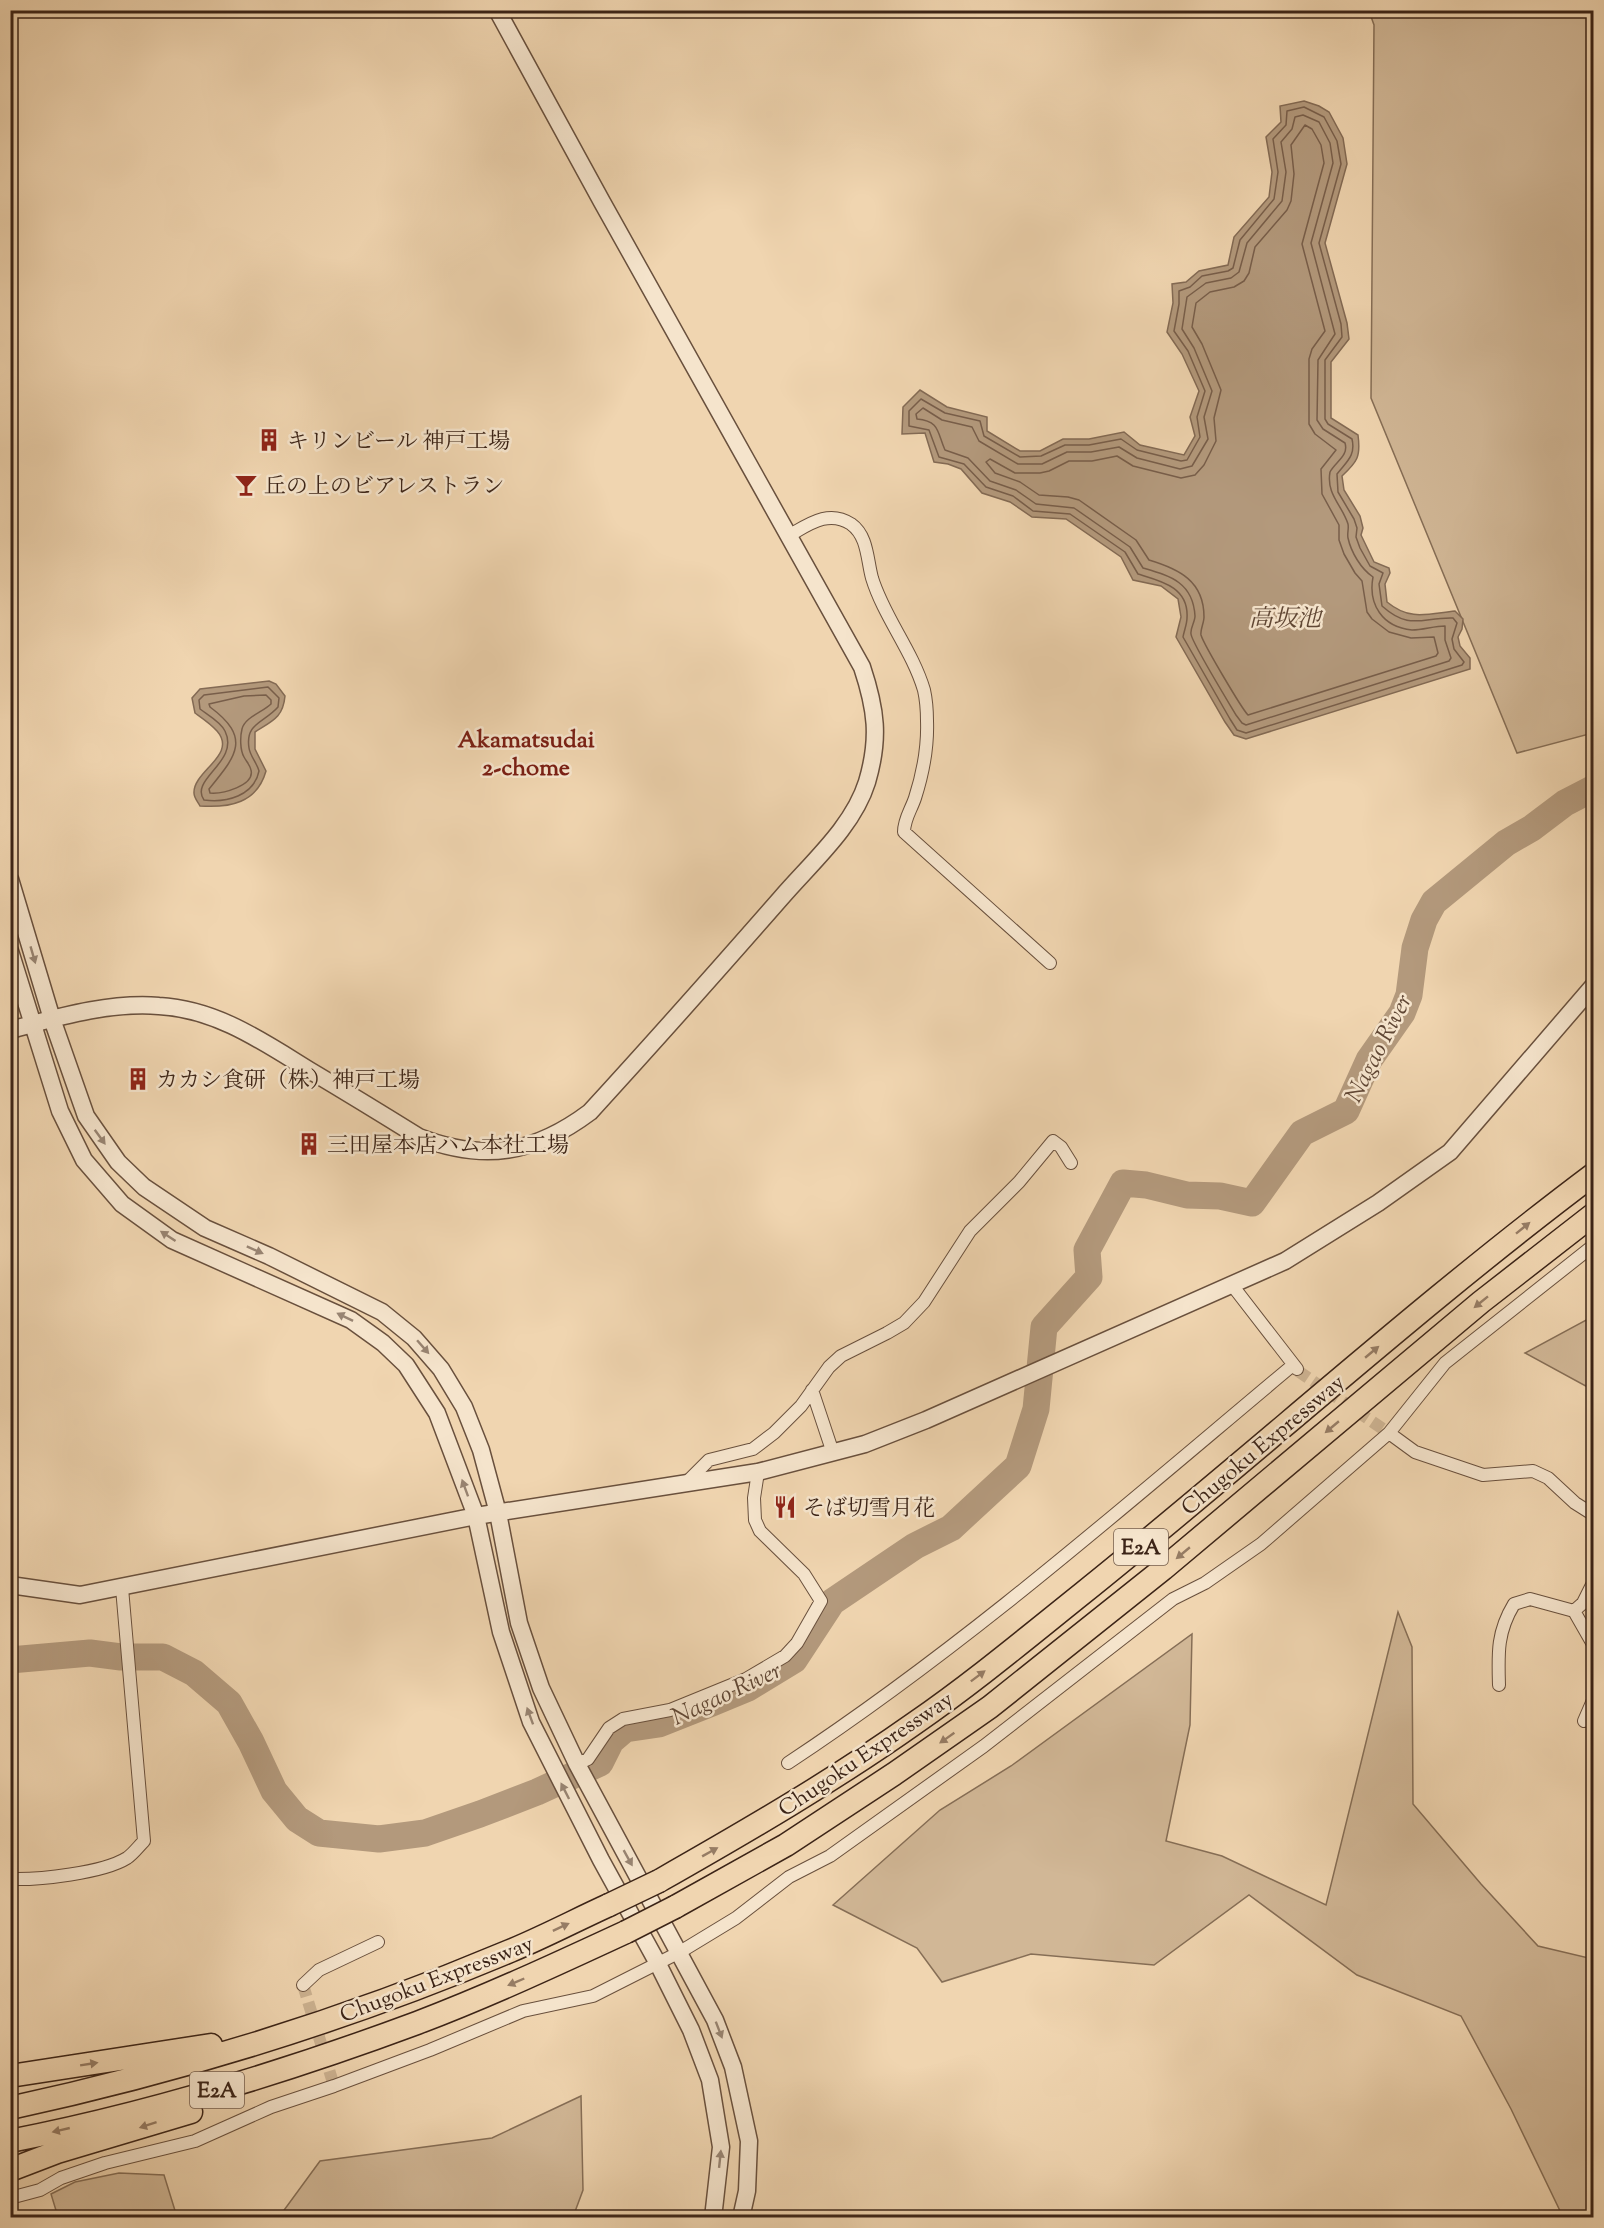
<svg xmlns="http://www.w3.org/2000/svg" width="1604" height="2228" viewBox="0 0 1604 2228" font-family="'Sorts Mill Goudy','Noto Serif JP',serif">
	<rect width="100%" height="100%" fill="#f0d5b0"/>
	<filter id="stains"><feTurbulence type="fractalNoise" baseFrequency=".00333" numOctaves="4"/><feColorMatrix values="0 0 0 0 .2 0 0 0 0 .09 0 0 0 0 .02 0 0 0 .5 -.17"/></filter>
	<radialGradient id="worn" r=".72"><stop offset=".6" stop-color="#630" stop-opacity="0"/><stop offset="1" stop-color="#630" stop-opacity=".3"/></radialGradient>
	<!-- green -->
	<path fill="#d1b796" stroke="#866e56" stroke-width="1.5" d="M1369,11H1593V733L1517,753L1371,398L1374,25Z
		M1593,1316V1390L1525,1353L1592,1317Z
		M1398,1612L1412,1647L1413,1804L1481,1884L1538,1946L1593,1959V2217H1563L1511,2109L1461,2016L1357,1975L1249,1895L1154,1965L1031,1954L942,1982L917,1948L833,1905L940,1810L1011,1766L1192,1634L1190,1725L1166,1841L1222,1856L1326,1905Z
		M581,2096L583,2190L573,2217H279L320,2161L492,2138Z
		M119,2173L164,2175L177,2217H58L51,2194L75,2182Z"/>
	<!-- water -->
	<path fill="#b3997c" stroke="#836a54" stroke-width="1.5" d="M1304,101L1319,106L1329,112L1343,138L1347,164L1325,243L1347,323L1349,339L1331,362V418L1358,435C1361,457 1357,462 1342,476L1344,490L1360,516L1363,528L1361,535L1374,562L1389,568L1390,573L1385,584L1387,602C1410,621 1427,614 1455,611L1463,619L1462,629L1458,637L1460,646L1470,658V669L1246,739L1234,735L1225,722L1176,637L1181,617L1178,599L1161,586L1133,580L1121,557L1066,519L1032,517L1010,502L982,493L961,469L948,464L934,462L925,433L902,434L903,407L920,390L947,407L987,417V431L1020,451H1040L1063,439H1089L1124,432L1140,445L1184,455L1195,436L1190,417L1199,391L1182,354L1167,332L1173,303L1172,284L1186,282L1199,271L1228,265L1234,237L1269,197L1272,172L1266,137L1281,122L1280,106Z
		M269,681L276,684L285,696C283,718 272,721 255,732V749L266,771C257,803 230,808 200,806C198,802 194,798 194,793C193,771 238,755 217,731C211,724 202,718 195,713L192,698L200,689Z"/>
	<g fill="none" stroke-linecap="round" stroke-linejoin="round">
		<!-- shore -->
		<path stroke="#785e4a" stroke-width="1.5" d="M1304,107L1324,117L1337,141L1341,164L1319,243L1341,324L1342,337L1325,360V419L1328,424L1352,439C1356,456 1346,462 1337,474L1338,492L1354,519L1357,528L1356,537L1360,548L1370,566L1383,573L1379,584L1382,606C1410,631 1422,617 1453,618L1457,623L1452,639L1454,649L1464,662L1462,665L1246,733L1237,730L1230,719L1183,637C1184,631 1187,624 1187,618C1189,587 1161,581 1138,574L1125,552L1070,514L1033,511L1013,496L986,487L964,464L939,457L929,430L909,426V411L921,399L945,413L980,421L984,436L1020,457L1041,456L1065,445H1089L1121,439L1137,450L1181,461L1187,460L1200,437L1197,417L1205,391L1188,351L1174,331L1179,304V291L1190,287L1202,276L1228,271L1233,268L1240,240L1274,199L1278,172L1273,139L1286,125L1287,111Z
			M1303,115L1319,122L1330,143L1333,163L1311,243L1335,334L1318,360L1317,420L1323,429L1345,443C1349,456 1335,462 1330,472C1326,494 1342,505 1348,524C1349,529 1347,533 1348,538C1351,552 1361,569 1373,577C1368,604 1382,627 1412,630C1423,630 1434,626 1445,626V640L1451,658L1449,661L1246,725L1242,723L1236,715C1229,703 1192,643 1191,634C1190,628 1195,622 1195,616C1193,582 1170,576 1143,568L1130,547L1074,508L1036,504L1016,490L990,481L968,458L945,450C937,432 940,421 917,419L916,414L923,408L942,420L972,427L979,441L1018,464H1042L1067,452H1091L1119,447L1137,458L1180,469L1192,466L1208,439L1204,417L1212,391L1194,348L1182,329L1187,297L1206,283L1231,278L1239,272L1247,243L1282,201L1286,172L1281,142L1292,129L1295,117Z
			M1305,125L1312,129L1321,145L1324,163L1302,244L1325,331L1312,349L1309,359V424L1315,434L1336,450L1321,469L1322,494L1339,525V540L1344,554L1355,573L1362,581L1367,612L1372,619L1389,632L1411,638L1434,637L1438,653L1436,656L1248,715C1242,709 1204,645 1201,635C1200,630 1204,623 1204,617C1204,581 1179,569 1149,560L1136,540L1079,500L1068,497L1039,495L1020,482L995,473L986,462L990,459L1015,473H1040L1049,471L1069,461H1092L1117,456L1133,466L1181,478L1195,475L1204,465L1216,441L1214,418L1221,390L1202,344L1192,327L1196,303L1210,292L1234,287L1244,281L1249,273L1255,247L1287,210L1291,201L1294,174L1291,145Z
			M268,687L279,698L278,707C264,723 245,723 249,748C250,756 257,763 259,771C254,796 226,803 204,800C189,779 240,762 225,731C221,722 208,715 200,709L199,700L204,695Z
			M266,695L271,700V704C263,712 245,717 242,729C240,737 240,750 244,757C246,761 250,765 251,770C255,786 222,794 210,793L209,789C236,756 252,738 210,707L209,704L244,696Z"/>
		<!-- river -->
		<path stroke="#b3997c" stroke-width="27" d="M10,1660L90,1653L121,1657H163L194,1673L229,1703L251,1742L274,1791L297,1819L319,1833L379,1839L425,1833L480,1814L537,1792L600,1763L611,1741L625,1729L659,1724L712,1703L748,1688L794,1660L832,1602L915,1546L951,1528L1018,1466L1036,1409L1044,1327L1089,1277L1087,1250L1123,1183L1146,1185L1187,1195L1220,1196L1252,1203L1302,1133L1346,1111L1369,1060L1402,1013L1409,995L1415,948L1424,920L1434,902L1506,843L1532,828L1565,803L1594,788"/>
		<!-- minor-tunnel -->
		<path stroke="#ccb291" stroke-width="12" stroke-dasharray="12 6" stroke-linecap="butt" d="M1298,1371L1389,1433
			M303,1985L334,2086"/>
		<!-- minor casing -->
		<g stroke="#69503d" stroke-width="14">
			<path id="minor" d="M788,536C808,525 828,509 851,524C868,536 867,560 872,578C884,617 912,650 924,690C926,699 927,712 927,721C928,748 923,773 915,798C911,810 904,819 904,832L1050,963
				M1232,1285L1297,1369
				M812,1390L833,1453
				M1389,1433L1415,1452L1483,1475L1533,1471L1548,1478L1575,1503L1594,1515
				M687,1482L709,1460L753,1449L774,1433L801,1406L829,1367L841,1356L887,1333L904,1323L924,1302L970,1231L1019,1182L1053,1141L1061,1147L1071,1163
				M1574,1611L1594,1646
				M1499,1685C1498,1653 1497,1632 1514,1604L1530,1599L1574,1611L1583,1603L1594,1581
				M1584,1721L1594,1698
				M788,1763C967,1645 1129,1502 1293,1365
				M577,1764L588,1759L609,1728L623,1719L670,1710L746,1679L785,1656L797,1643L821,1601L804,1574L760,1531L755,1520L754,1498L758,1472
				M10,1879C39,1880 103,1873 127,1858C133,1854 138,1847 144,1841L122,1588
				M303,1985L319,1970L378,1942
				M10,2198L40,2190L61,2178L105,2163L195,2141L271,2107L334,2086L430,2050L523,2011L593,1996L680,1952L736,1918L789,1877L830,1856L984,1746L1173,1599L1205,1583L1261,1544L1389,1433L1445,1363L1594,1245"/>
		</g>
		<!-- tertiary casing -->
		<g stroke="#69503d" stroke-width="19">
			<path id="tertiary" d="M10,879L52,1019L86,1116L118,1162L144,1187L205,1228L269,1256L382,1312L414,1338L441,1369L464,1407L481,1450L498,1513L519,1623L541,1688L577,1764L715,2020L733,2067L749,2141L747,2191L741,2218
				M10,951L60,1111L84,1160L122,1204L172,1240L351,1320L383,1343L406,1365L437,1413L476,1516L501,1632L531,1722L601,1860L657,1962L691,2030L710,2080L721,2147L713,2218
				M10,1030C59,1017 109,1002 159,1006C216,1009 262,1041 309,1070C346,1092 382,1114 419,1137C484,1162 534,1154 590,1112C654,1042 718,970 781,898C811,863 853,827 867,782C880,738 876,709 862,667L602,202L497,10
				M10,1585L80,1595L476,1516L758,1472L865,1444L926,1420L1285,1261L1378,1203L1450,1152L1594,985"/>
		</g>
		<!-- motorway casing -->
		<g stroke="#3c2417" stroke-width="25">
			<path id="motorway" d="M659,1881C747,1831 833,1781 915,1723C973,1683 1028,1637 1083,1593C1255,1455 1418,1306 1594,1174
				M675,1907L786,1845L894,1774L990,1707L1163,1569L1481,1302L1594,1214
				M10,2076L211,2045
				M10,2108C181,2071 349,2019 510,1951C544,1937 576,1920 609,1905
				M10,2141C149,2114 285,2072 417,2023C488,1996 557,1964 626,1932
				M10,2170L57,2152L191,2112"/>
		</g>
		<!-- minor -->
		<use href="#minor" stroke="#f5e4cc" stroke-width="12"/>
		<!-- tertiary -->
		<use href="#tertiary" stroke="#f5e4cc" stroke-width="16"/>
		<!-- motorway -->
		<use href="#motorway" stroke="#f0d5b0" stroke-width="22"/>
		<!-- motorway-bridge casing -->
		<g stroke="#3c2417" stroke-width="25" stroke-linecap="butt">
			<path id="motorway-bridge" d="M609,1905L659,1881
				M626,1932L675,1907"/>
		</g>
		<!-- motorway-bridge -->
		<use href="#motorway-bridge" stroke="#f0d5b0" stroke-width="22"/>
	</g>
	<!-- one-way arrows -->
	<defs><path id="oneway-solid" d="M-6-.8H1V-3.2L6.5 0L1 3.2V.8H-6Z" transform="scale(1.5)"/></defs>
	<g fill="#988472">
		<use href="#oneway-solid" transform="translate(33 955) rotate(74)"/>
		<use href="#oneway-solid" transform="translate(100 1137) rotate(54)"/>
		<use href="#oneway-solid" transform="translate(168 1236) rotate(-147)"/>
		<use href="#oneway-solid" transform="translate(255 1250) rotate(24)"/>
		<use href="#oneway-solid" transform="translate(345 1317) rotate(-154)"/>
		<use href="#oneway-solid" transform="translate(423 1347) rotate(49)"/>
		<use href="#oneway-solid" transform="translate(465 1488) rotate(-110)"/>
		<use href="#oneway-solid" transform="translate(530 1716) rotate(-110)"/>
		<use href="#oneway-solid" transform="translate(565 1791) rotate(-117)"/>
		<use href="#oneway-solid" transform="translate(628 1858) rotate(61)"/>
		<use href="#oneway-solid" transform="translate(719 2030) rotate(69)"/>
		<use href="#oneway-solid" transform="translate(720 2159) rotate(-84)"/>
	</g>
	<g fill="#967c64">
		<use href="#oneway-solid" transform="translate(1523 1228) rotate(-39)"/>
		<use href="#oneway-solid" transform="translate(1481 1302) rotate(141)"/>
		<use href="#oneway-solid" transform="translate(1372 1352) rotate(-40)"/>
		<use href="#oneway-solid" transform="translate(1332 1427) rotate(140)"/>
		<use href="#oneway-solid" transform="translate(1183 1553) rotate(140)"/>
		<use href="#oneway-solid" transform="translate(978 1676) rotate(-37)"/>
		<use href="#oneway-solid" transform="translate(947 1738) rotate(145)"/>
		<use href="#oneway-solid" transform="translate(710 1852) rotate(-29)"/>
		<use href="#oneway-solid" transform="translate(561 1927) rotate(-25)"/>
		<use href="#oneway-solid" transform="translate(516 1982) rotate(157)"/>
		<use href="#oneway-solid" transform="translate(89 2064) rotate(-9)"/>
		<use href="#oneway-solid" transform="translate(148 2125) rotate(162)"/>
		<use href="#oneway-solid" transform="translate(61 2130) rotate(167)"/>
	</g>
	<!-- icons -->
	<defs>
		<g id="building-bare" transform="scale(1.8)"><path d="M-4-6H4V6H1V3H-1V6H-4ZM-2.5-4.3h1.7v1.8h-1.7ZM.8-4.3h1.7v1.8H.8ZM-2.5-1h1.7V.8h-1.7ZM.8-1h1.7V.8H.8Z" fill="#8f2418" stroke="#f5e4cc" stroke-width="2.5" paint-order="stroke"/></g>
		<g id="bar-bare" transform="scale(1.8)"><path d="M-6-5H6L.8 .8V4.5H3.5V6h-7V4.5H-.8V.8Z" fill="#8f2418" stroke="#f5e4cc" stroke-width="2.5" paint-order="stroke"/></g>
		<g id="restaurant-bare" transform="scale(1.8)"><path d="M-5-6h1v4h1v-4h1v4h1v-4h1v5L-1.5 .5V6h-2V.5L-5-1ZM5-6V6H3V1.5H1.5Q1.5-4 5-6Z" fill="#8f2418" stroke="#f5e4cc" stroke-width="2.5" paint-order="stroke"/></g>
	</defs>
	<g fill-rule="evenodd">
		<use href="#building-bare" x="269" y="440"/>
		<use href="#bar-bare" x="246" y="485"/>
		<use href="#building-bare" x="138" y="1079"/>
		<use href="#building-bare" x="309" y="1144"/>
		<use href="#restaurant-bare" x="785" y="1507"/>
	</g>
	<g text-anchor="middle" stroke-width="5" stroke-linejoin="round" paint-order="stroke">
		<!-- shield labels -->
		<g fill="#f5e4cc" stroke="#745e4d" stroke-width="1.5">
			<rect x="1114" y="1529" width="54" height="36" rx="4.5"/>
			<rect x="190" y="2072" width="54" height="36" rx="4.5"/>
		</g>
		<g font-size="21" font-weight="bold" fill="#3c2417">
			<text x="1141" y="1554">E2A</text>
			<text x="217" y="2097">E2A</text>
		</g>
		<!-- poi labels -->
		<g font-size="22" fill="#3c2417" stroke="#f5e4cc" text-anchor="start">
			<text x="287" y="448">キリンビール 神戸工場</text>
			<text x="264" y="493">丘の上のビアレストラン</text>
			<text x="156" y="1087">カカシ食研（株）神戸工場</text>
			<text x="327" y="1152">三田屋本店ハム本社工場</text>
			<text x="803" y="1515">そば切雪月花</text>
		</g>
		<!-- street labels -->
		<g font-size="22" fill="#3c2417" stroke="#f5e4cc">
			<text transform="translate(1262 1444) rotate(-40)" y="8">Chugoku Expressway</text>
			<text transform="translate(865 1753) rotate(-34)" y="8">Chugoku Expressway</text>
			<text transform="translate(436 1978) rotate(-21)" y="8">Chugoku Expressway</text>
		</g>
		<!-- water labels -->
		<g font-size="24" font-style="italic" fill="#604735" stroke="#f5e4cc">
			<text x="1285" y="626">高坂池</text>
			<text transform="translate(1378 1048) rotate(-63)" y="8">Nagao River</text>
			<text transform="translate(726 1693) rotate(-25)" y="8">Nagao River</text>
		</g>
		<!-- neighbourhood labels -->
		<g font-size="24" font-weight="bold" fill="#7a1f14" stroke="#f5e4cc">
			<text x="526" y="747">Akamatsudai<tspan x="526" dy="28">2-chome</tspan></text>
		</g>
	</g>
	<!-- margin -->
	<rect width="1604" height="2228" fill="none" stroke="#f0d5b0" stroke-width="36"/>
	<rect x="12" y="12" width="1580" height="2204" fill="none" stroke="#3c2417" stroke-width="3"/>
	<rect x="18" y="18" width="1568" height="2192" fill="none" stroke="#3c2417" stroke-width="1.5"/>
	<rect width="100%" height="100%" filter="url(#stains)"/>
	<rect width="100%" height="100%" fill="url(#worn)"/>
</svg>
